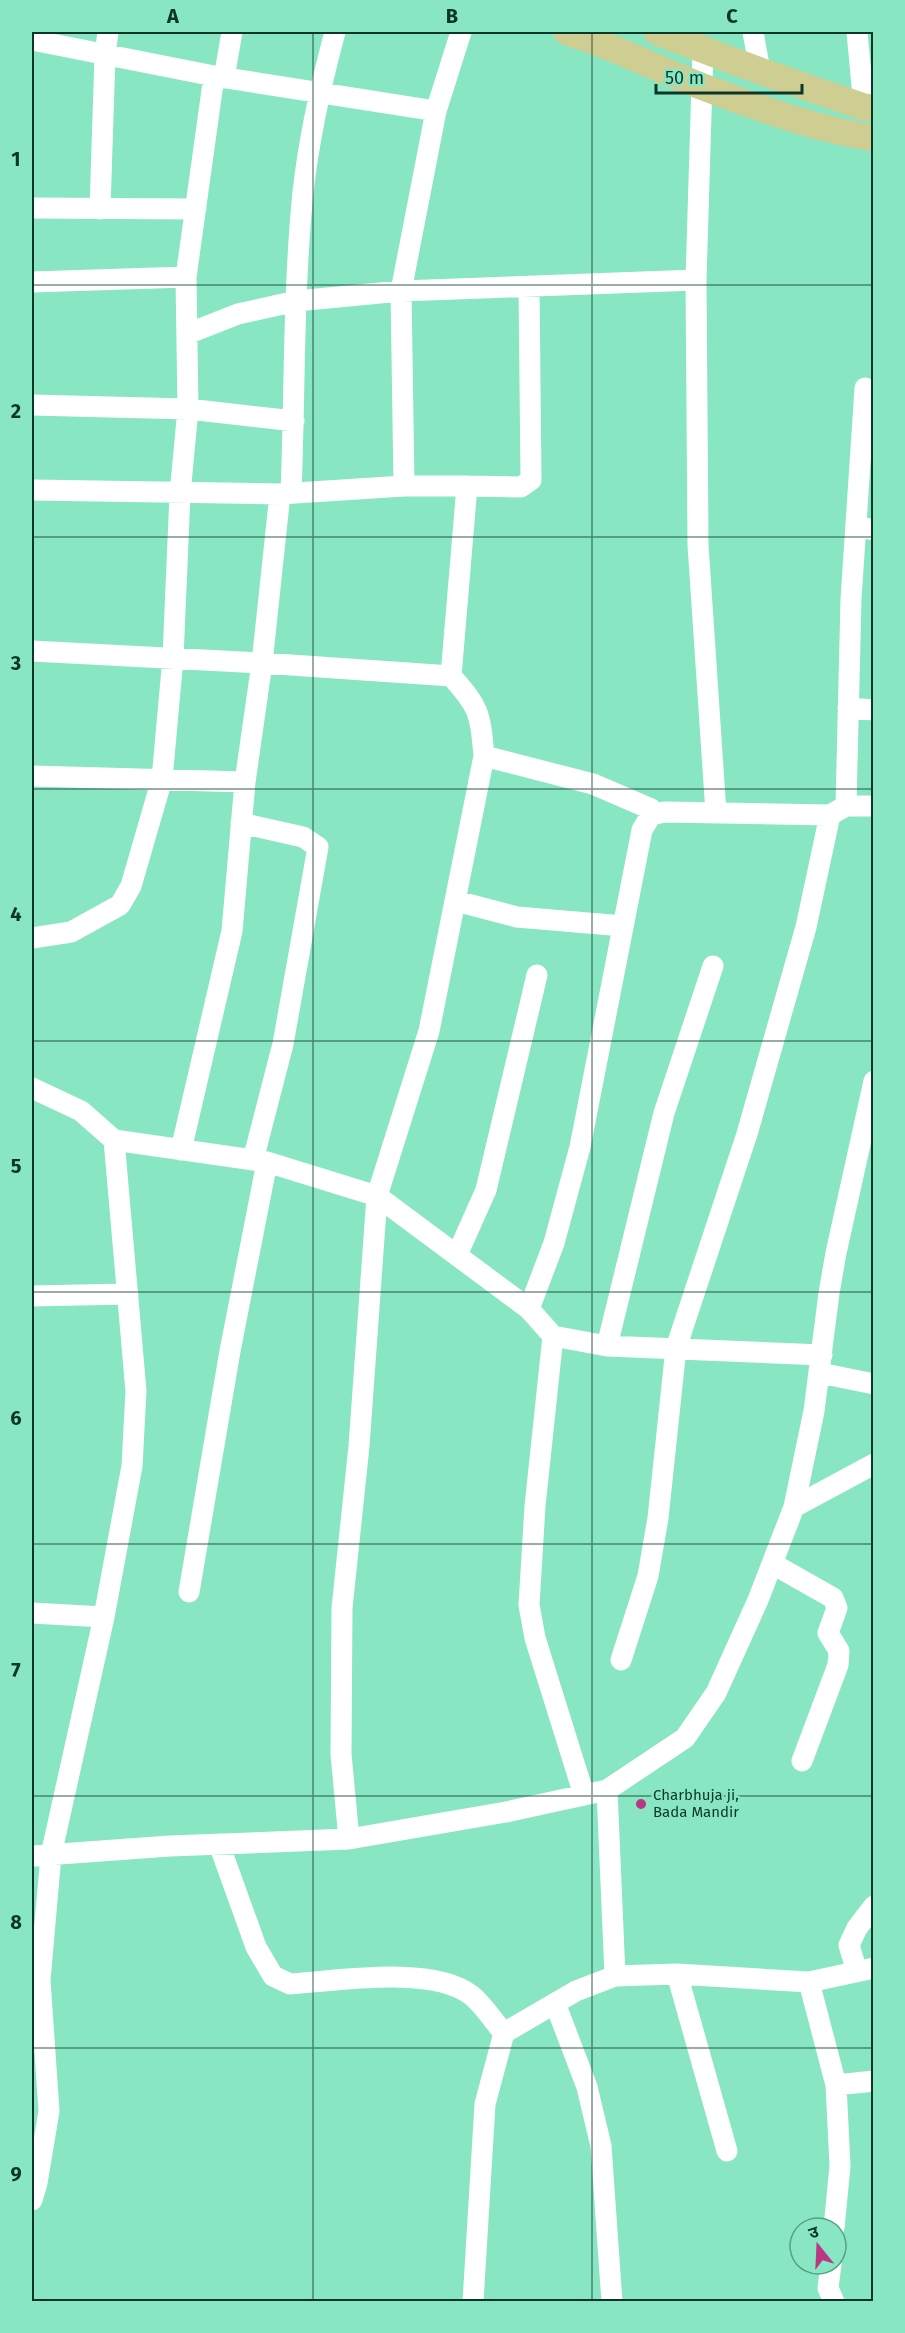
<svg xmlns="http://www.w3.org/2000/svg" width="905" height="2333" viewBox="0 0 905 2333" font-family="'Fira Sans','Noto Sans Devanagari',sans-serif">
	<rect width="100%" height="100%" fill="#88e6c3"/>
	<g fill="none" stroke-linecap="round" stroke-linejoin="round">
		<!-- minor -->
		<path stroke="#fff" stroke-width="21" d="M753,32L760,71
			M857,32L864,107
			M32,40L214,76L436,111
			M703,49L696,280L698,545L716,813
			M224,78L232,32
			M32,208L196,209
			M100,209L105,55L108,32
			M32,282L186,277
			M187,334L238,314L296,301L401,291L696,280
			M32,405L188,409L294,421
			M467,486L521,487L531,480L529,286
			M32,490L280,494L404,486
			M291,493C295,393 293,292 303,192C309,138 321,84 335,32
			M856,526L874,530
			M32,651L262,663L451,676L467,486H404L401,291L436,111L461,32
			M848,708L874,710
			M484,756L593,784L651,809V815
			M32,776L245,782
			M846,806L851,599L865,388
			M241,823L303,837L318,847L283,1044L253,1160
			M456,901L517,917L623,926
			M32,938L71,932L120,905L131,886L162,779L173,658L180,494L188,409L186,277L214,76
			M32,1088L81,1111L114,1140L267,1162L377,1196L529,1309L553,1336L607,1346L822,1355
			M181,1150L232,931L245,782L262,663L280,494
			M457,1255L486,1190L537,975
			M32,1296L128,1294
			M529,1309L554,1243L580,1147L642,830L651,815L665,812L830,815L846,806H874
			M553,1336L535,1506L529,1605L535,1638L584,1795
			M607,1346L664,1113L713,966
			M820,1373L874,1384
			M794,1507L874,1464
			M773,1564L833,1598L837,1608L828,1633L839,1651L838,1665L802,1761
			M189,1592L230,1351L267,1162
			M32,1613L104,1617
			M621,1660L648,1576L658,1518L676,1348L747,1134L806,927L830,815
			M607,1790L615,1976
			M349,1839L341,1754L342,1608L359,1446L377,1196L429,1031L484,756C480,713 480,708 451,676
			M219,1844L256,1947L273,1976L290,1984C337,1981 432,1965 471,1995C483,2004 493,2021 504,2033
			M32,1856L170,1846L349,1839L506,1812L607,1790L685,1738L716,1693L758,1600L794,1507L814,1411L829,1293L836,1253L874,1081
			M857,1972L849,1945L857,1928L874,1906
			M677,1974L727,2151
			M809,1982L836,2085L840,2166L834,2228
			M555,2003L587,2087L601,2146L612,2302
			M836,2085L874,2081
			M32,2200L37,2183L49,2111L40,1980L51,1855L104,1617L132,1466L136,1391L114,1140
			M831,2264L828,2288L834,2302
			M473,2302L485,2104L504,2033L576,1991L615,1976L677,1974L809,1982L874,1968"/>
		<!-- major -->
		<path stroke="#cfce92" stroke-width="27" d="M567,32C614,46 657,69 703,87C757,107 816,130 874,138
			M657,32L760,71L864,107L874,108"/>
	</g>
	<!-- grid -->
	<path fill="none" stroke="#0c3629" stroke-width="1.5" stroke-opacity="0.55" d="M313,32V2302M592,32V2302M32,285H874M32,537H874M32,789H874M32,1041H874M32,1292H874M32,1544H874M32,1796H874M32,2048H874"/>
	<!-- markers -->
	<circle fill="#b83884" stroke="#88e6c3" stroke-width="2" cx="641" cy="1804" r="6"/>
	<g text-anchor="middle" stroke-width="5" stroke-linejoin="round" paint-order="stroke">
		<!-- poi labels -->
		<g font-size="15" fill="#0c3629" stroke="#88e6c3" text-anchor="start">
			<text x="653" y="1800">Charbhuja ji,<tspan x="653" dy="17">Bada Mandir</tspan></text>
		</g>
	</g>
	<!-- border -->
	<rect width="905" height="2333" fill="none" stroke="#88e6c3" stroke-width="66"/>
	<!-- north arrow -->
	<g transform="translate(818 2246) rotate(342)"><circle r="28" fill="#88e6c3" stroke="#56a085" stroke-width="1.5"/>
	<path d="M0-4.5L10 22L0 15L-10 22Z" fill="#b83884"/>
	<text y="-9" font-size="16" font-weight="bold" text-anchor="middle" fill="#0c3629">उ</text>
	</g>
	<!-- scale -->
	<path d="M656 84v9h146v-9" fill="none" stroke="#0c3629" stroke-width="3"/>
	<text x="665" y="84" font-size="18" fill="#0c3629" stroke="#88e6c3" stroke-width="4.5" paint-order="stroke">50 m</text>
	<rect x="33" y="33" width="839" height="2267" fill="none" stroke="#0c3629" stroke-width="2"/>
	<g font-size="20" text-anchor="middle" font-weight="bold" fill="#0c3629">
		<text x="173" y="23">A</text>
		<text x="452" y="23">B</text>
		<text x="732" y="23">C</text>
		<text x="16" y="166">1</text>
		<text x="16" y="418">2</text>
		<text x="16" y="670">3</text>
		<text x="16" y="921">4</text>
		<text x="16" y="1173">5</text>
		<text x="16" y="1425">6</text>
		<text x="16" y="1677">7</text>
		<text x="16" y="1929">8</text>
		<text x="16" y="2181">9</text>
	</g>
</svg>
